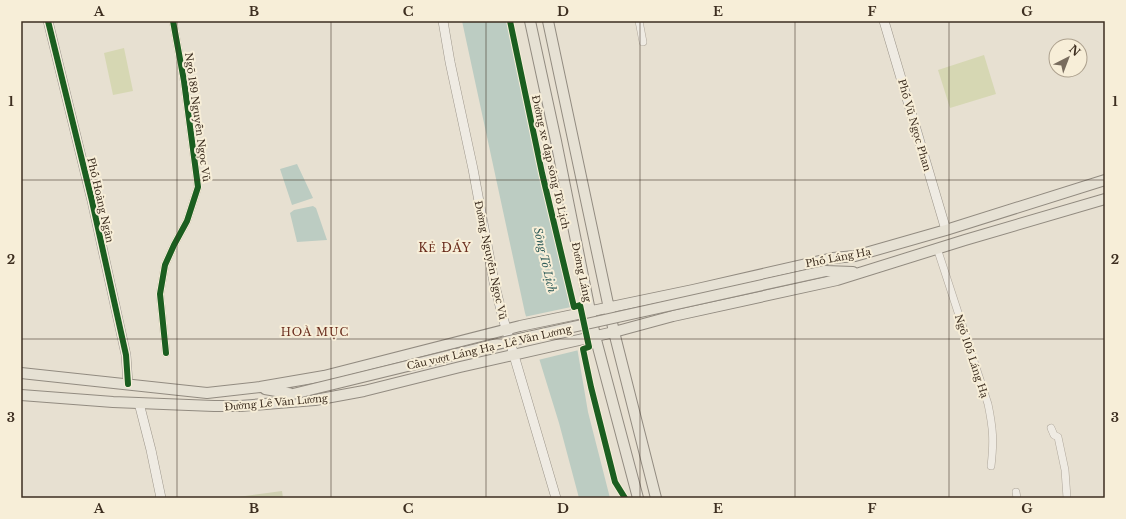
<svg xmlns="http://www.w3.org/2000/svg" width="1126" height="519" viewBox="0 0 1126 519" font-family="'Libre Baskerville',serif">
	<rect width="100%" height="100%" fill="#e7e0d1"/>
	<!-- green -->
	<path fill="#d6d7b3" d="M124,48L133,91L113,95L104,53Z
		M984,55L996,94L950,108L938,70Z"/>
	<!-- cemetery -->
	<path fill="#d1d1b3" d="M282,491L283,498H231Z"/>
	<!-- water -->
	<path fill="#bcccc2" d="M462,21H507L569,300L588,412L610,498H579L559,423L525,313Z
		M297,164L313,198L292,205L280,169Z
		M313,206L316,208L327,240L297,242L290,213L294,210Z"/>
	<!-- pier -->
	<path fill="#e7e0d1" d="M571,307L579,350L538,360L524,317Z"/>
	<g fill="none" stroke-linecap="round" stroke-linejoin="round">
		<!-- street casing -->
		<g stroke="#ada599" stroke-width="8">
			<path id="street" d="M639,21L643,42
				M937,248L988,404C993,428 994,441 991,466
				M166,353L160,294L165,265L174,245L187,221L198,187L184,81L173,21
				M1051,428L1054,435L1058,437L1065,470L1067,498
				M1016,492L1017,498"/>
		</g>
		<!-- secondary casing -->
		<g stroke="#9c958a" stroke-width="10">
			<path id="secondary" d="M48,21L92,201L126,355L128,384
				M443,21L450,62L473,169L494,282L503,318L556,498
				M884,21L946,230
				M139,403L151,450L161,498"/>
		</g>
		<!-- primary casing -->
		<g stroke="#928b80" stroke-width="12">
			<path id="primary" d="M530,21L556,141L595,336L638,498
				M548,21L614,332L656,498
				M825,271L853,272
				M21,373L207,393L260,387L324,376L520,326L693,290L833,258L855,256L946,230L1105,180
				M265,389L293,394
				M21,395L113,402L214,406H240L315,400L364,391L460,367L614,332L673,316L837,280L965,240L1105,199"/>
		</g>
		<!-- street -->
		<use href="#street" stroke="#efebe3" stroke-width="7"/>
		<!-- secondary -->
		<use href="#secondary" stroke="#efebe3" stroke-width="9"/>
		<!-- primary -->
		<use href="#primary" stroke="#e6e1d4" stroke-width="10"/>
		<!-- primary-bridge casing -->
		<g stroke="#928b80" stroke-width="12" stroke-linecap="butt">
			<path id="primary-bridge" d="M293,394L514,340L825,271"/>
		</g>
		<!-- primary-bridge -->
		<use href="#primary-bridge" stroke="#e6e1d4" stroke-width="10"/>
		<!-- cycleway casing -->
		<g stroke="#f7eed8" stroke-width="8">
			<path id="cycleway" d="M48,21L92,201L126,355L128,384
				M510,21L542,173L574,307L580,305L589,347L583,349L591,387L615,482L625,498
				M166,353L160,294L165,265L174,245L187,221L198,187L184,81L173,21"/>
		</g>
		<!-- cycleway -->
		<use href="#cycleway" stroke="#1b5e20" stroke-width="6"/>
	</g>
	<!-- grid -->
	<path fill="none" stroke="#3d2e20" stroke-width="1" stroke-opacity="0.55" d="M177,21V498M331,21V498M486,21V498M640,21V498M795,21V498M949,21V498M21,180H1105M21,339H1105"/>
	<g text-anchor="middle" stroke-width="4" stroke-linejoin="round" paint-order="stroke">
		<!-- street labels -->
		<g font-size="10" fill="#3d2e20" stroke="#f7eed8">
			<text transform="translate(198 117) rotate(82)" y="4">Ngõ 189 Nguyễn Ngọc Vũ</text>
			<text transform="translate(915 125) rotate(74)" y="4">Phố Vũ Ngọc Phan</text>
			<text transform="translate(551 162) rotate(77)" y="4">Đường xe đạp sông Tô Lịch</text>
			<text transform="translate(101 200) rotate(77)" y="4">Phố Hoàng Ngân</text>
			<text transform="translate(838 257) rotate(-11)" y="4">Phố Láng Hạ</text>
			<text transform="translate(491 260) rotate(78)" y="4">Đường Nguyễn Ngọc Vũ</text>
			<text transform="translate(582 272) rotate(78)" y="4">Đường Láng</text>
			<text transform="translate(489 347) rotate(-13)" y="4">Cầu vượt Láng Hạ - Lê Văn Lương</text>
			<text transform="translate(972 356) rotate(72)" y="4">Ngõ 105 Láng Hạ</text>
			<text transform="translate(276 402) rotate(-5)" y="4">Đường Lê Văn Lương</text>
		</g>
		<!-- water labels -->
		<g font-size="11" font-style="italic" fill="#2f5d5a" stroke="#f7eed8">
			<text transform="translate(545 260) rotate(77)" y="4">Sông Tô Lịch</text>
		</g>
		<!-- neighbourhood labels -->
		<g font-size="11" letter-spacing="1" fill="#6b2e1e" stroke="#f7eed8">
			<text x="315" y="336">HOÀ MỤC</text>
		</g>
		<!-- quarter labels -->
		<g font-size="12" letter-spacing="1" fill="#6b2e1e" stroke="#f7eed8">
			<text x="445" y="252">KẺ ĐÁY</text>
		</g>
	</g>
	<!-- border -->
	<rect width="1126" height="519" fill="none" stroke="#f7eed8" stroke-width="44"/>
	<!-- north arrow -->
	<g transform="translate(1068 58) rotate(42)"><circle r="19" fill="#f7eed8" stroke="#ada18e"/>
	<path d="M0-3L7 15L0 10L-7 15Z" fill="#786c5e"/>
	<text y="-6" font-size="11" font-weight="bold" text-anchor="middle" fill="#3d2e20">N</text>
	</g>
	<rect x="22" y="22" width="1082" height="475" fill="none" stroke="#3d2e20" stroke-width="1.5"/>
	<g font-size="13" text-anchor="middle" font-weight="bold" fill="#3d2e20">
		<text x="99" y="16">A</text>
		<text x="254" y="16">B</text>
		<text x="408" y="16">C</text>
		<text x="563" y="16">D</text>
		<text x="718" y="16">E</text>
		<text x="872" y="16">F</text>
		<text x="1027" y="16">G</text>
		<text x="11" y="106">1</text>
		<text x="1115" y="106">1</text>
		<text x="11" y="264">2</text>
		<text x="1115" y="264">2</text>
		<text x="11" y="422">3</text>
		<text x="1115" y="422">3</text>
		<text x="99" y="513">A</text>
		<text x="254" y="513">B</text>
		<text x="408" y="513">C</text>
		<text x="563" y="513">D</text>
		<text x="718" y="513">E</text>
		<text x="872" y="513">F</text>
		<text x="1027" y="513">G</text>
	</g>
</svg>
